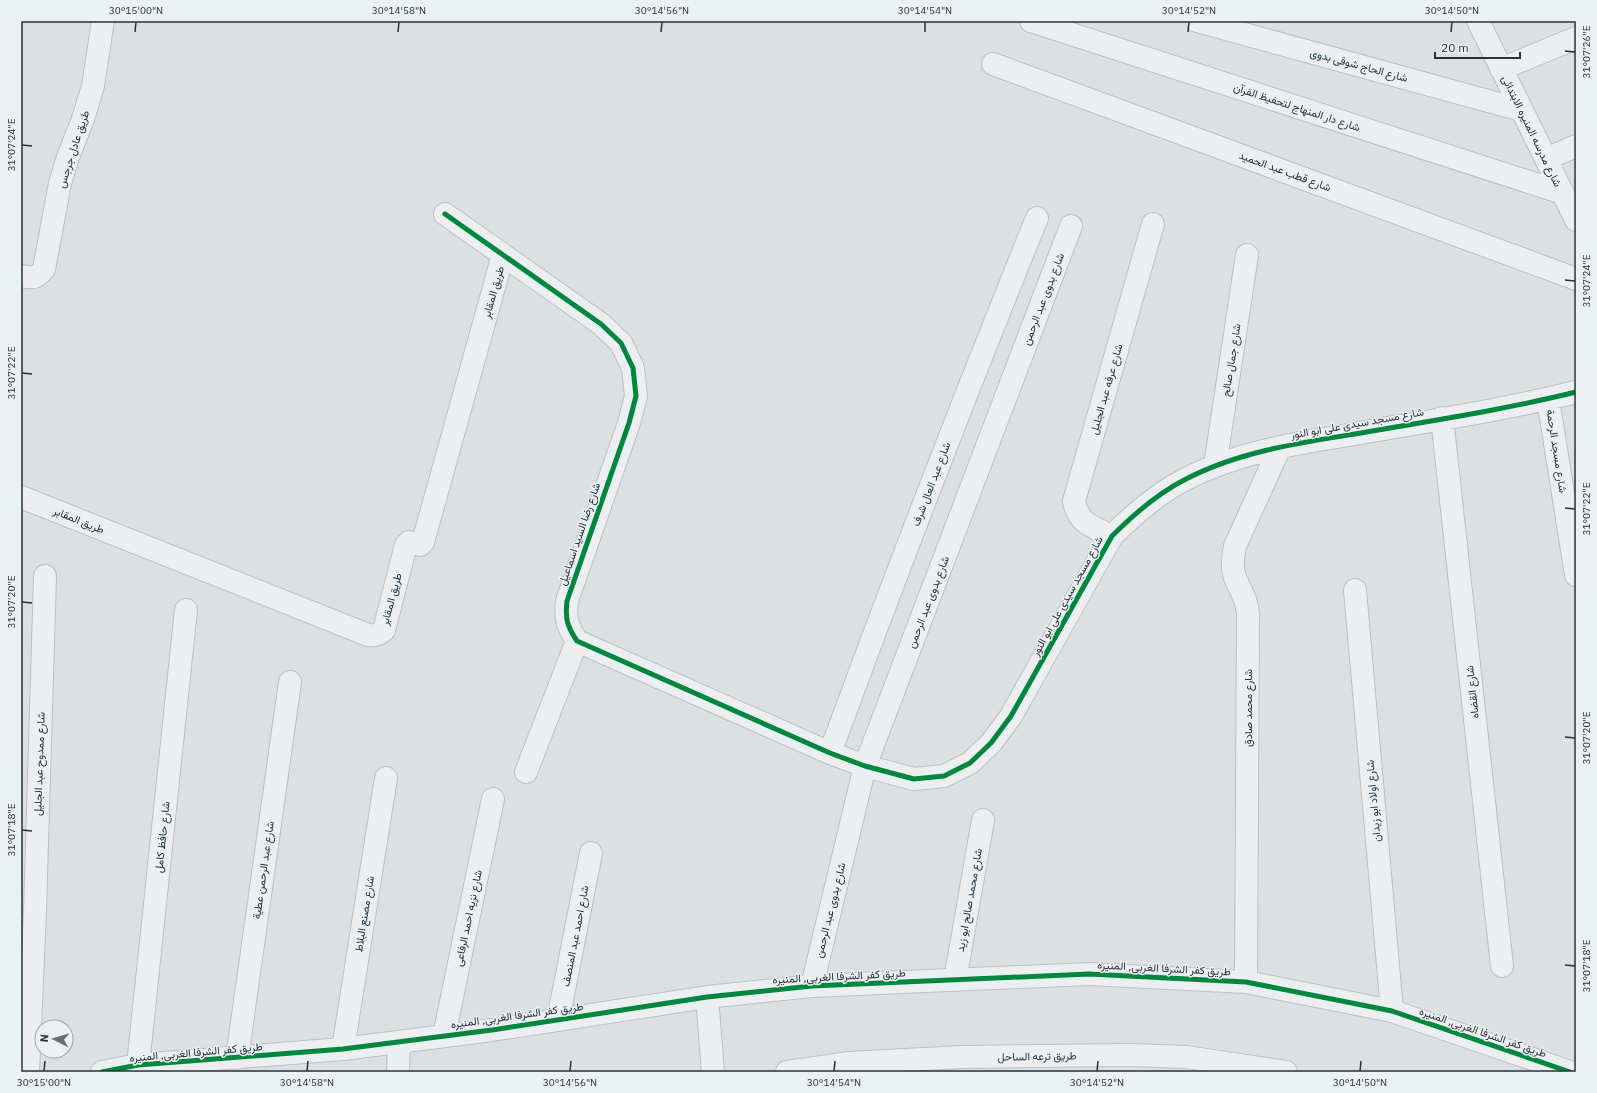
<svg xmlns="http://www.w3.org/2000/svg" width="1597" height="1093" viewBox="0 0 1597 1093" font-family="'IBM Plex Sans',Vazirmatn,sans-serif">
	<rect width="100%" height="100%" fill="#dde0e3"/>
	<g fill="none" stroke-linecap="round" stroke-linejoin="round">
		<!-- minor casing -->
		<g stroke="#bcbec1" stroke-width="24">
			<path id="minor" d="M1031,21L1563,193
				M1197,21L1521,110
				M1478,21L1576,220
				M993,64L1576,279
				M1501,69L1576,38
				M1546,159L1576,146
				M445,214L601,324L621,343L633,368L636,396L629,423L567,601C565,619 567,626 577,641L830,753L865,766L914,779L944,776L970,763L991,743L1011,716L1112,536C1134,514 1158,493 1186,479C1238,452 1298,443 1355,434C1429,421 1503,410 1576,392
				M21,276C32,278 36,279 44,269L60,183L68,157L83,119L93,86L103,21
				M1548,399L1576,575
				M1442,418L1502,966
				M1215,466L1247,255
				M21,497L368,635C375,636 379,635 384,630L406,545L409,542L420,545L423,542L503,255
				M1112,536C1093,527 1078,524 1074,501L1153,224
				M1355,590L1392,1011
				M830,753C896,573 965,395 1037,218
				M526,772L577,641
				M955,980L983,820
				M1246,982L1248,615C1248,601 1241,592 1236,580C1231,569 1233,557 1235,546L1280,447
				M812,986L865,766L1071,226
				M558,1020L591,853
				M444,1036L493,799
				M343,1049L386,778
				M237,1058L290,682
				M138,1065L186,610
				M28,1072L35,911L45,576
				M787,1072L849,1063L962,1057L1131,1055L1186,1057L1286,1072"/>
		</g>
		<!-- tertiary casing -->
		<g stroke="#bcbec1" stroke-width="24">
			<path id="tertiary" d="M707,997L713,1072
				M102,1072L138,1065L343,1049L492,1030L707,997L812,986L1089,974L1246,982L1392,1011L1570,1072
				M398,1072L399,1042"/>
		</g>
		<!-- minor -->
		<use href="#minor" stroke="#edeef0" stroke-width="22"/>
		<!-- tertiary -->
		<use href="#tertiary" stroke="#edeef0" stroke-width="22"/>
		<!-- cycleway casing -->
		<g stroke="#ebf0f3" stroke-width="8">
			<path id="cycleway" d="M445,214L601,324L621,343L633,368L636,396L629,423L567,601C565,619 567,626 577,641L830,753L865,766L914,779L944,776L970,763L991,743L1011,716L1112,536C1134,514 1158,493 1186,479C1238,452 1298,443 1355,434C1429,421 1503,410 1576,392
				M102,1072L138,1065L343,1049L492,1030L707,997L812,986L1089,974L1246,982L1392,1011L1570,1072"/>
		</g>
		<!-- cycleway -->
		<use href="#cycleway" stroke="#00873e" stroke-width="5"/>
	</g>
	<!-- ticks -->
	<path fill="none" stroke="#26313b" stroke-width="1.5" d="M135,32L136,22M398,32L399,22M661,32L662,22M925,32V22M1188,32L1189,22M1451,32L1452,22M1565,51L1575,52M22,145L32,146M1565,280L1575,281M22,373L32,374M1565,508L1575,509M22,602L32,603M1565,737L1575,738M22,830L32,831M1565,965L1575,966M44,1071L45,1061M307,1071L308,1061M570,1071L571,1061M834,1071L835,1061M1097,1071L1098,1061M1360,1071L1361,1061"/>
	<g text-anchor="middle" stroke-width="3" stroke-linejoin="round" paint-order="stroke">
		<!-- street labels -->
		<g font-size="11" fill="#26313b" stroke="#ebf0f3">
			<text transform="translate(1359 65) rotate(15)" y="4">شارع الحاج شوقى بدوى</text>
			<text transform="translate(1297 107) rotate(18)" y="4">شارع دار المنهاج لتحفيظ القرآن</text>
			<text transform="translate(1532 131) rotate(64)" y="4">شارع مدرسه المنيره الابتدائى</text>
			<text transform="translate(73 149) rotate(-72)" y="4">طريق عادل جرجس</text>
			<text transform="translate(1285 171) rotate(20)" y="4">شارع قطب عبد الحميد</text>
			<text transform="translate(493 292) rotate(-74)" y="4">طريق المقابر</text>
			<text transform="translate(1043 299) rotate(-69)" y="4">شارع بدوى عبد الرحمن</text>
			<text transform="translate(1231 360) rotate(-81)" y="4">شارع جمال صالح</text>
			<text transform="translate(1106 389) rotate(-74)" y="4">شارع عرفه عبد الجليل</text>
			<text transform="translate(1357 423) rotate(-10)" y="4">شارع مسجد سيدى على ابو النور</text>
			<text transform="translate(1557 451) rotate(81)" y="4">شارع مسجد الرحمة</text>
			<text transform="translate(931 484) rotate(-69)" y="4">شارع عبد العال شرف</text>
			<text transform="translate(79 520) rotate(22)" y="4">طريق المقابر</text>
			<text transform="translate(579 534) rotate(-71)" y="4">شارع رضا السيد اسماعيل</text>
			<text transform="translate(1067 596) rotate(-61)" y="4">شارع مسجد سيدى على ابو النور</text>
			<text transform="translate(391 599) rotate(-75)" y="4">طريق المقابر</text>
			<text transform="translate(928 602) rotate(-69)" y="4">شارع بدوى عبد الرحمن</text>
			<text transform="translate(1472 692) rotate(-96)" y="4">شارع القضاه</text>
			<text transform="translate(1248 708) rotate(-90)" y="4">شارع محمد صادق</text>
			<text transform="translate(39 764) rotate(-88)" y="4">شارع ممدوح عبد الجليل</text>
			<text transform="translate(1373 801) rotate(-95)" y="4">شارع اولاد ابو زيدان</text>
			<text transform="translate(162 837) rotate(-84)" y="4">شارع حافظ كامل</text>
			<text transform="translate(263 870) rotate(-82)" y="4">شارع عبد الرحمن عطية</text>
			<text transform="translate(969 900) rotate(-80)" y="4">شارع محمد صالح ابو زيد</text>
			<text transform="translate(830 910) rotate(-76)" y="4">شارع بدوى عبد الرحمن</text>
			<text transform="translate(364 914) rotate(-81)" y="4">شارع مصنع البلاط</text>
			<text transform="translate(468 918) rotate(-78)" y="4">شارع نزيه احمد الرفاعى</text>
			<text transform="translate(575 936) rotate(-79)" y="4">شارع احمد عبد المنصف</text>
			<text transform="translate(1164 968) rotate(3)" y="4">طريق كفر الشرفا الغربى, المنيره</text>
			<text transform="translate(839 976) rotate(-3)" y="4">طريق كفر الشرفا الغربى, المنيره</text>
			<text transform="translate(517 1015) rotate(-8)" y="4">طريق كفر الشرفا الغربى, المنيره</text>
			<text transform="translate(1483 1032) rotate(19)" y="4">طريق كفر الشرفا الغربى, المنيره</text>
			<text transform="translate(196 1052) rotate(-5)" y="4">طريق كفر الشرفا الغربى, المنيره</text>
			<text transform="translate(1037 1056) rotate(-1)" y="4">طريق ترعه الساحل</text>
		</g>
	</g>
	<!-- border -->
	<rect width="1597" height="1093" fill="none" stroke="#ebf0f3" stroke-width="44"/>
	<!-- north arrow -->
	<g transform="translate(54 1039) rotate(275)"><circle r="19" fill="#ebf0f3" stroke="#9ca4a9"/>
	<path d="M0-3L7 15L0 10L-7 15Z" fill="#666e76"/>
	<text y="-6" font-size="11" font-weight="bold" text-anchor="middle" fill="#26313b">N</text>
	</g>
	<!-- scale -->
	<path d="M1435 52v6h85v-6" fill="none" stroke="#26313b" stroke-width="2"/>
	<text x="1441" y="52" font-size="12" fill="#26313b" stroke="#ebf0f3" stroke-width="3" paint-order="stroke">20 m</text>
	<rect x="22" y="22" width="1553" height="1049" fill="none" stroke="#26313b" stroke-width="1.5"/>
	<g font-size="10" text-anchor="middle" fill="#26313b">
		<text x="136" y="14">30°15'00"N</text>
		<text x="399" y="14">30°14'58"N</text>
		<text x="662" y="14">30°14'56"N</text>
		<text x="925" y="14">30°14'54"N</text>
		<text x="1189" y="14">30°14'52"N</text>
		<text x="1452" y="14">30°14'50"N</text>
		<text transform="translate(1586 52) rotate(-90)" y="4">31°07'26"E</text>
		<text transform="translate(11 145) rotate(-90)" y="4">31°07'24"E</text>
		<text transform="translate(1586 281) rotate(-90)" y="4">31°07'24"E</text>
		<text transform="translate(11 373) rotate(-90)" y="4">31°07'22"E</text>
		<text transform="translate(1586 509) rotate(-90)" y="4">31°07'22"E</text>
		<text transform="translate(11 602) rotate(-90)" y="4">31°07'20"E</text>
		<text transform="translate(1586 738) rotate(-90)" y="4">31°07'20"E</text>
		<text transform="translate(11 830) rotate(-90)" y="4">31°07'18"E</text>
		<text transform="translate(1586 966) rotate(-90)" y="4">31°07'18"E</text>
		<text x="44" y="1086">30°15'00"N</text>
		<text x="307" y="1086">30°14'58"N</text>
		<text x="570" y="1086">30°14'56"N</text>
		<text x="834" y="1086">30°14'54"N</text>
		<text x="1097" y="1086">30°14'52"N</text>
		<text x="1360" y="1086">30°14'50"N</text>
	</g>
</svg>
